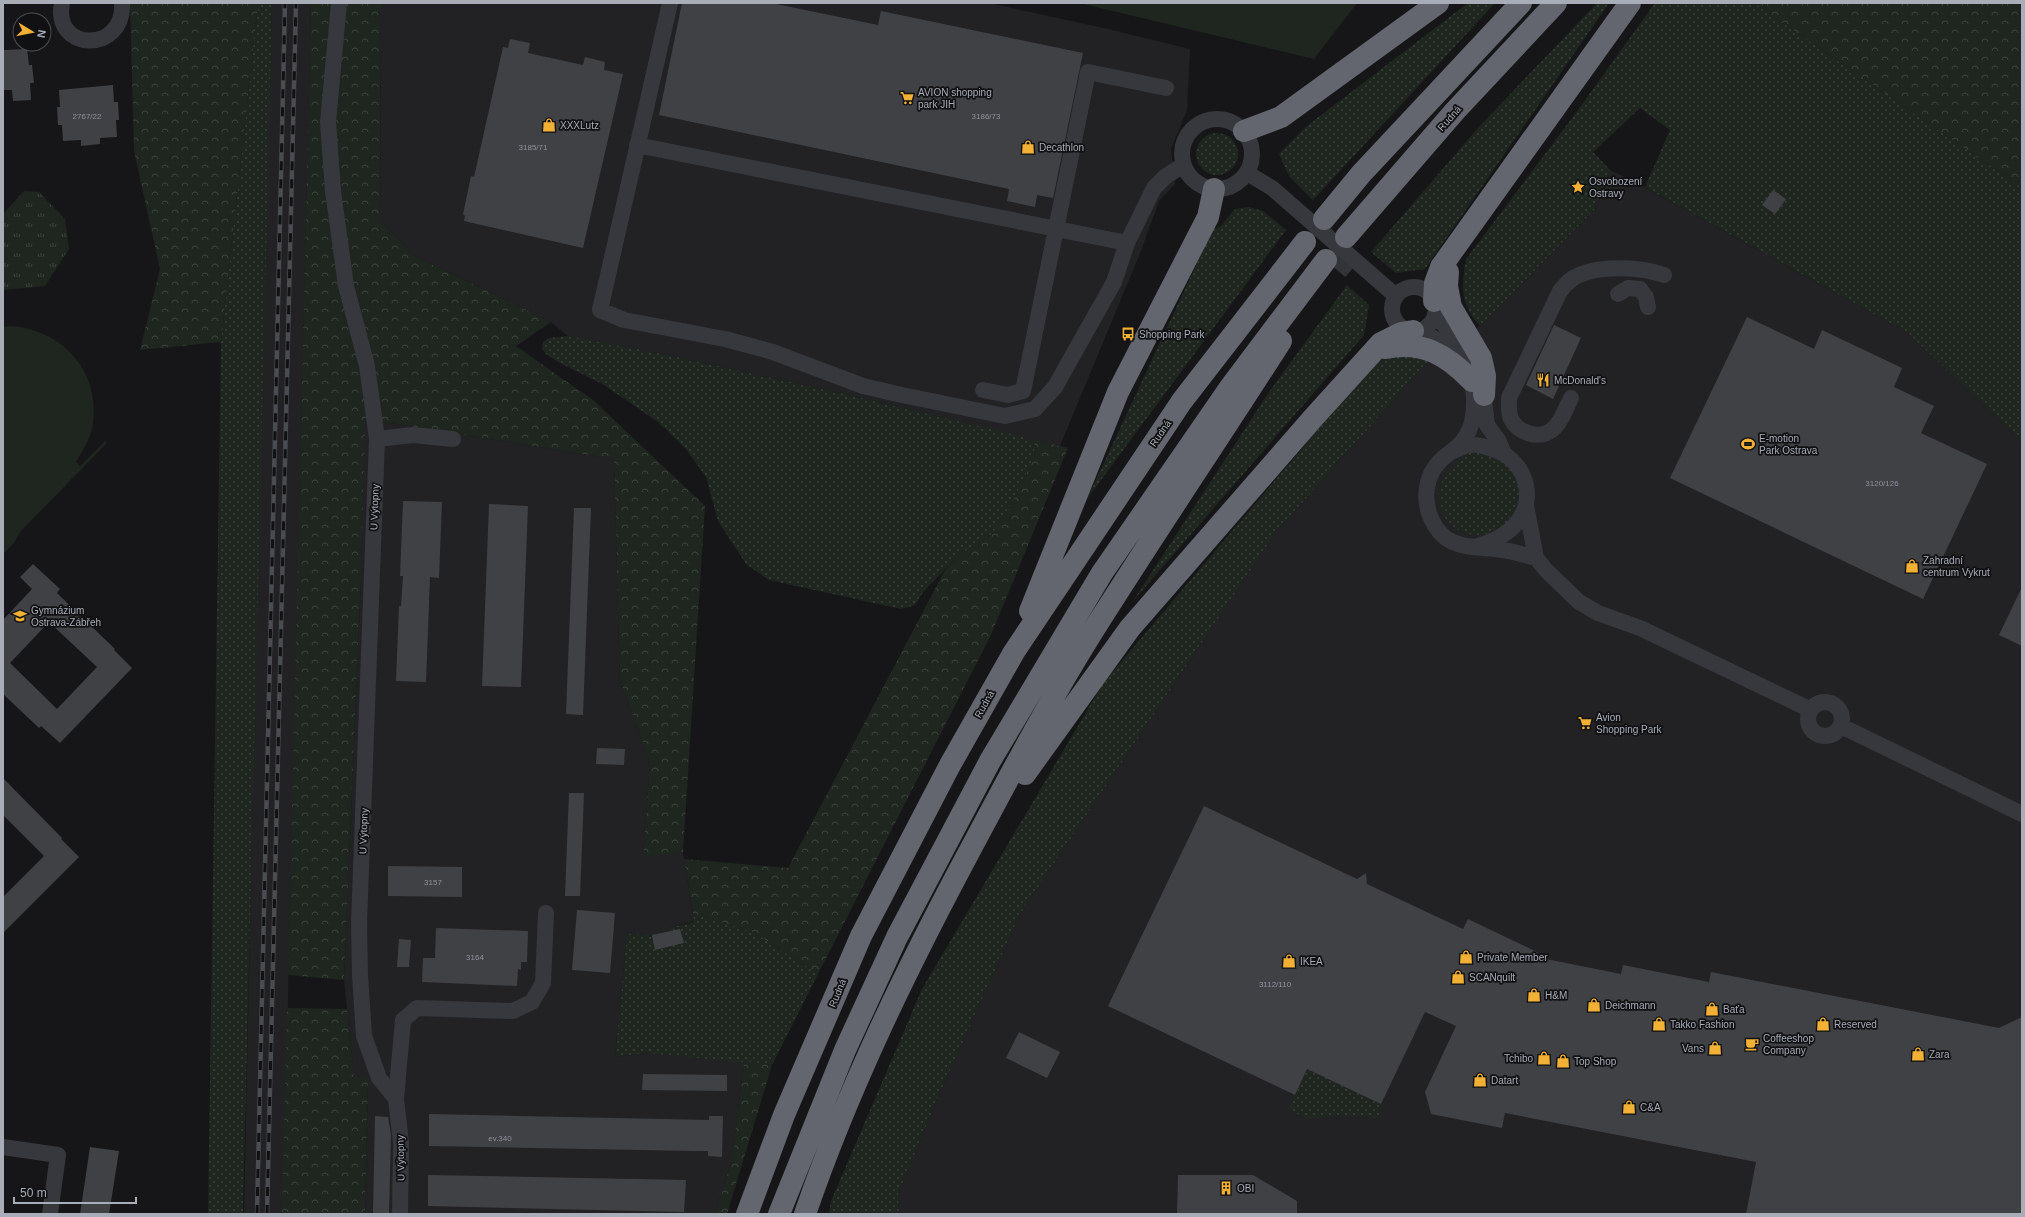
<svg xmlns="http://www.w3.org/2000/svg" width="2025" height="1217" viewBox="0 0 2025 1217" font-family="Arial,sans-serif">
	<defs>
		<pattern id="grass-dots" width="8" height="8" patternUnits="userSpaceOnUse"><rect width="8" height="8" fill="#1e261f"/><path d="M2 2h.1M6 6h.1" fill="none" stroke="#3c433d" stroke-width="1.8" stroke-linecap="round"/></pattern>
		<pattern id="forest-crowns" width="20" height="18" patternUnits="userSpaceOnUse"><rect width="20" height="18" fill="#1e261f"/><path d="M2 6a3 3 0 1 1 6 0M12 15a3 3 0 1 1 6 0" fill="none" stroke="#3c433d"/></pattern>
		<pattern id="park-tufts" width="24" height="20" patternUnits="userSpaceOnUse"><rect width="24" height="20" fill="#1e261f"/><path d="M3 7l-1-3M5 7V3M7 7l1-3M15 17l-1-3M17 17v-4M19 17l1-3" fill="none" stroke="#3c433d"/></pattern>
	</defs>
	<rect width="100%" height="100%" fill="#161618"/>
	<!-- built -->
	<path fill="#222225" d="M272,3H311L283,1214H244L262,349Z
		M381,3H989L1108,29L1190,49L1187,110L1171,149L1175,184L1159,201L1141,251L1060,446L840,393L663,354L569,337L551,322L413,255L380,220Z
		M1610,170L1641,185L1908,333L2022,442V1214H899L898,1194L938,1097L1020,914L1276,532L1431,358L1480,326L1594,210Z
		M364,419L614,459L620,681L650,763L643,856L683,852L694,921L669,928L670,931L652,935L627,934L615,1057L645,1053L744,1061L732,1159L715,1214H365L368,1077H354L344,980L361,577Z"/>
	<!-- grass -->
	<path fill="url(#grass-dots)" d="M258,3H272L243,1214H208L221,342Z
		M1468,3H1495L1313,200L1289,176L1279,154L1308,125Z
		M1597,3H1609L1425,269L1396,273L1371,252L1479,127Z
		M1655,3H1754L2022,188V442L1908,333L1645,187L1670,130L1640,108L1593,152L1610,170L1594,210L1480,326C1460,304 1461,286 1466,259L1570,121Z
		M1196 154a21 21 0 1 1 42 0a21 21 0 1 1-42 0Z
		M1249,207L1263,211L1286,230L1087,499L1213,229L1220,227L1235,209Z
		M1347,285L1369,305L1364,335L1133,601L1269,392Z
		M567,336L663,354L840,393L1028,438L1035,445L1034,457L1014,499L993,533L958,556L923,592L915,605L901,609L769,580L746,564L718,521L706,477L686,449L658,422L604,385L562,364L547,355L542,349L543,342L549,338Z
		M1390,354L1431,358L1276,532L1020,914L938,1097L898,1194L899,1214H829L831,1201L922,989L1104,682L1372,366Z
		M1471,452C1481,453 1493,455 1500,460C1521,473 1525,499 1510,518C1477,562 1412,513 1450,469C1457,461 1462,455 1471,452Z
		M693,913L755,933L818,974L772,1065L645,1053L615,1057L627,934L652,935L669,931V928L694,922Z
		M1307,1069L1381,1104L1379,1118L1345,1115L1312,1118L1304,1117L1289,1109Z"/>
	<!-- forest -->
	<path fill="url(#forest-crowns)" d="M130,3H258L221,342L140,350L160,269L134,151Z
		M311,3H381L380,220L413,255L551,322L516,346L593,400L705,506L683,852L643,857L650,763L620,681L614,459L365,419L361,577L344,980L288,975Z
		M1754,3H2022V188Z
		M1028,438L1068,448L991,635L818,974L755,933L693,913L684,859L788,868L945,570L958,556L993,533L1014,499L1034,457L1035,445Z
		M287,1008L347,1009L354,1077H368L365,1214H282Z
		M744,1061L772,1065L727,1214H715L732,1159Z"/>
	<!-- park -->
	<path fill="url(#park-tufts)" d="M24,191L39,192L65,219L69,249L45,286L3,290V214Z"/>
	<!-- garden -->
	<path fill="#1e261f" d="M1079,3H1357L1314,59Z
		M11,326C62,330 100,370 93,423C91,438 83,450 76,462L80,466L105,441L107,443L20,532L14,543L3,554V327Z"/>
	<!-- building -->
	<path fill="#404145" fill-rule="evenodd" d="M682,3H771L878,25L881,11L1083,53L1053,198L1037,195L1035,207L1007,201L1009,189L659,115Z
		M510,39L530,43L528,53L583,65L585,57L605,62L604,70L623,74L583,248L464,221L465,216L463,214L471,176L474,177L503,47L508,48Z
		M27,49L29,65H32L34,83H30L31,100L13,101L12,90H3V50Z
		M113,85L114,102H118L119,120H116L117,137L100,138V144L81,146V140L63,141L62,125H58L57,107H60L59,90Z
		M1773,190L1786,199L1775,214L1762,205Z
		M1747,317L1814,349L1822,330L1902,368L1894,387L1934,406L1921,433L1987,464L1923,599L1670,478Z
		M1554,325L1581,338L1553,399L1526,385Z
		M403,501L442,502L439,578L430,577L426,682L396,681L399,606H401L403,576H400Z
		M489,504L528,506L521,687L482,686Z
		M574,508H591L583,715L566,714Z
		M33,564L60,589L57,593L115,649L114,650L132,668L60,743L41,726L39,728L3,694V620L32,589L20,577ZM49,622L97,667L57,709L10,663Z
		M2022,587V646L1999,635Z
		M597,748L625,749L624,765L596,764Z
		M3,778L62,838L61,839L79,857L3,933V897L44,856L3,815Z
		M569,793H584L580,896H565Z
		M1204,806L1357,879L1366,873L1367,884L1463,929L1468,919L1537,952L1536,957L1621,974L1623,965L1709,982L1711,972L1999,1028L2022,1017V1214H1746L1756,1162L1505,1113L1502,1128L1431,1114L1425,1092L1456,1026L1425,1012L1381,1104L1307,1069L1295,1095L1108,1006Z
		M388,866L462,867V897L388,896Z
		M577,910L615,913L610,973L572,970Z
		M436,928L528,931L527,962H521V970L518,969L517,986L422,982L423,958H435Z
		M680,929L684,943L655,950L652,935Z
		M399,939L411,940L409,967H397Z
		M1019,1032L1060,1052L1047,1078L1006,1058Z
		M643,1074L727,1075V1091L642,1090Z
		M429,1114L709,1120V1116H723L722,1157L708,1156V1151H693L429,1146Z
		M375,1116L388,1117L391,1135L389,1214H373Z
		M90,1147L119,1151L109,1214H80Z
		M428,1175L686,1180L684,1212L428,1206Z
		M1178,1175H1253L1297,1201V1214H1177Z"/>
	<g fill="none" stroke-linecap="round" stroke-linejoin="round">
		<!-- highway-tunnel -->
		<path stroke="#333438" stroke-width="22" stroke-dasharray="22 11" stroke-linecap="butt" d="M1337,270L1357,246"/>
		<!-- minor -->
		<path stroke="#37383d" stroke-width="16" d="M62,3C52,52 125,54 122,3
			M339,3L328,122L333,191L346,286L367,366L377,439L359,923L360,975L364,1036L379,1078L396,1099L401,1143L400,1214
			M670,3L600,310L624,320L725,339L773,352L863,386L902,395L1005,416L1035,409L1055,387L1114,282L1127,243L1154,188L1165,177L1183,165
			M1182 154a35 35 0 1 1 70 0a35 35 0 1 1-70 0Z
			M637,145L1127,243
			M1247,173L1272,188L1396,296
			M1392 309a22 22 0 1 1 44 0a22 22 0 1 1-44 0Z
			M1618,294L1628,288L1640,289L1646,297L1648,307
			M1435,314L1471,358
			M1421,330C1451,348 1476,365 1474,404C1474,415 1472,427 1466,436C1460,447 1448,453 1440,461C1425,476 1423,500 1431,518C1435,528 1443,538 1453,542C1467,549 1485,547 1501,550C1513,551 1524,555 1536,558
			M983,390L1008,395L1023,391L1088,72L1166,88
			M1483,392L1487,425L1498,440L1504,454
			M1571,398C1566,408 1561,423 1552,430C1539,440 1518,433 1511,419C1508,413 1509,405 1509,398L1560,291C1566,284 1571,278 1579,275C1600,265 1642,267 1664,275
			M377,439L413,435L453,439
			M1453,451C1459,449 1465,445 1471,445C1479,444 1490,448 1498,451C1527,464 1537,500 1515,525C1505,536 1492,542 1478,546
			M1526,505L1536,558L1546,570L1579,602L1598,613L1640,628L1811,710
			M1808 719a17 17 0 1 1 34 0a17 17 0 1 1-34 0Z
			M1841,726L2022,814
			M396,1099L403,1020L417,1008L513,1011L532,1002L543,983L546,913
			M3,1147L58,1155L50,1214"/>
		<!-- highway -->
		<path stroke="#63666e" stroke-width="22" d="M1244,131L1281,117L1438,3
			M1324,219L1361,174L1521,3
			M1346,237L1455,111L1556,3
			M1448,272L1447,286L1451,307L1481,358L1485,376L1484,395
			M1434,301L1435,283L1441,267L1630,3
			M1385,348C1422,340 1447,355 1472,381
			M1030,611L1118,392L1208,217L1214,189
			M1025,774L1130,628L1314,417L1381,343L1401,333L1413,331
			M747,1214L784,1115L861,936L950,765L1014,652L1182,401L1305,242
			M779,1214L845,1050L897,937L990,761L1102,573L1231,386L1326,260
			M805,1214C848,1089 906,970 968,854C1008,779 1048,703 1093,631C1154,534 1219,438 1281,341"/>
		<!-- rail casing -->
		<g stroke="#4a4c52" stroke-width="4.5">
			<path id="rail" d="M257,1214L285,3
				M267,1214L296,3"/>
		</g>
		<!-- rail -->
		<use href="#rail" stroke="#111113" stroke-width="3" stroke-dasharray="9" stroke-linecap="butt"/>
	</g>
	<!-- icons -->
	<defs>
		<g id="supermarket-bare" transform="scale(1.08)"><path d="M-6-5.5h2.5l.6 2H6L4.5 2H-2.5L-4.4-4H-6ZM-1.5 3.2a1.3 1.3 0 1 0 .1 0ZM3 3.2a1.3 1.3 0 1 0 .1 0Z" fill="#f2b134" stroke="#111113" stroke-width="2.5" paint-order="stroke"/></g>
		<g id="shop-bare" transform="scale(1.08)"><path d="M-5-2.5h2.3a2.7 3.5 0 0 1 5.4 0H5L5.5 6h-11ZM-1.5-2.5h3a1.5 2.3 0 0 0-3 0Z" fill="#f2b134" stroke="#111113" stroke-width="2.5" paint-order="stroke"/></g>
		<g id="sight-bare" transform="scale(1.08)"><path d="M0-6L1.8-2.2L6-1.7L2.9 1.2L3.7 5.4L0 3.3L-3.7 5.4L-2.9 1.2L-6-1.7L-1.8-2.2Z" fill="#f2b134" stroke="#111113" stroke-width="2.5" paint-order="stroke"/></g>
		<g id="bus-bare" transform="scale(1.08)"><path d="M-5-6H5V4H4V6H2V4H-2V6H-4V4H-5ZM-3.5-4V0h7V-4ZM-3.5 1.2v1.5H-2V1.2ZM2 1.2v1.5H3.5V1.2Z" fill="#f2b134" stroke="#111113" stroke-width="2.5" paint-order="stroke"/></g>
		<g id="restaurant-bare" transform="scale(1.08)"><path d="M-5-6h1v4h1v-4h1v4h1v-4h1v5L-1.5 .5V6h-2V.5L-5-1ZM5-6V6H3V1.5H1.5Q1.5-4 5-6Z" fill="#f2b134" stroke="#111113" stroke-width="2.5" paint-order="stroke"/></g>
		<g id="stadium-bare" transform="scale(1.08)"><path d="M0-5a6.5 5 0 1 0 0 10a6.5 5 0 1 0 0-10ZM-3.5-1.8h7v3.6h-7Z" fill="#f2b134" stroke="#111113" stroke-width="2.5" paint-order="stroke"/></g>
		<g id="school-bare" transform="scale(1.08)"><path d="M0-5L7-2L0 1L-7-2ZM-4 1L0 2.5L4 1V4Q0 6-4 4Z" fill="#f2b134" stroke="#111113" stroke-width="2.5" paint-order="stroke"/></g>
		<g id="cafe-bare" transform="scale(1.08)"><path d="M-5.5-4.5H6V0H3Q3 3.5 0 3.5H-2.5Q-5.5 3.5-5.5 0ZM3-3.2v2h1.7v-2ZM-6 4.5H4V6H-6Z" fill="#f2b134" stroke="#111113" stroke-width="2.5" paint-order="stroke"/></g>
		<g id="building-bare" transform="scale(1.08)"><path d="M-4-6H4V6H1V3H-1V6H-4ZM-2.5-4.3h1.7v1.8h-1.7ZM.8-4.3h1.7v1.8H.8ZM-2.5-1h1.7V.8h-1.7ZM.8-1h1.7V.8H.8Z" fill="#f2b134" stroke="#111113" stroke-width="2.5" paint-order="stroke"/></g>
	</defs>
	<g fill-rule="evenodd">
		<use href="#supermarket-bare" x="907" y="98"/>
		<use href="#shop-bare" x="549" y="125"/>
		<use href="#shop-bare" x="1028" y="147"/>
		<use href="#sight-bare" x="1578" y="187"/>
		<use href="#bus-bare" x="1128" y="334"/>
		<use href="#restaurant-bare" x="1543" y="380"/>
		<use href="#stadium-bare" x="1748" y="444"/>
		<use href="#shop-bare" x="1912" y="566"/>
		<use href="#school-bare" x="20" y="616"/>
		<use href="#supermarket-bare" x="1585" y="723"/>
		<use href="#shop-bare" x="1466" y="957"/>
		<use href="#shop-bare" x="1289" y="961"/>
		<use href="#shop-bare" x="1458" y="977"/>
		<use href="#shop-bare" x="1534" y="995"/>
		<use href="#shop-bare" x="1594" y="1005"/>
		<use href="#shop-bare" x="1712" y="1009"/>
		<use href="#shop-bare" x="1659" y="1024"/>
		<use href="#shop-bare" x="1823" y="1024"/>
		<use href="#cafe-bare" x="1752" y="1044"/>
		<use href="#shop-bare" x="1715" y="1048"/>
		<use href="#shop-bare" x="1918" y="1054"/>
		<use href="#shop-bare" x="1544" y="1058"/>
		<use href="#shop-bare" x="1563" y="1061"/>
		<use href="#shop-bare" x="1480" y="1080"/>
		<use href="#shop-bare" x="1629" y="1107"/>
		<use href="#building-bare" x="1226" y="1188"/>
	</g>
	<g text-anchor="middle" stroke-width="3.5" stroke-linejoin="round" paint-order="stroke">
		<!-- number labels -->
		<g font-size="8" fill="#8e929b">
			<text x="87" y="119">2767/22</text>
			<text x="986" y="119">3186/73</text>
			<text x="533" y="150">3185/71</text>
			<text x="1882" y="486">3120/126</text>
			<text x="433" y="885">3157</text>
			<text x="475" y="960">3164</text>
			<text x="1275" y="987">3112/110</text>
			<text x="500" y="1141">ev.340</text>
		</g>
		<!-- poi labels -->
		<g font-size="10" fill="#a8adb8" stroke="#111113" text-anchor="start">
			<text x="918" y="96">AVION shopping<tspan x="918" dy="12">park JIH</tspan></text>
			<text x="560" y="129">XXXLutz</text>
			<text x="1039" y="151">Decathlon</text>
			<text x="1589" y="185">Osvobození<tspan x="1589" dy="12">Ostravy</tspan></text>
			<text x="1139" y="338">Shopping Park</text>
			<text x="1554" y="384">McDonald's</text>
			<text x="1759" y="442">E-motion<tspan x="1759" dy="12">Park Ostrava</tspan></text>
			<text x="1923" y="564">Zahradní<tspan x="1923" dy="12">centrum Vykrut</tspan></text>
			<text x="31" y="614">Gymnázium<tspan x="31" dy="12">Ostrava-Zábřeh</tspan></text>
			<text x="1596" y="721">Avion<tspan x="1596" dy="12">Shopping Park</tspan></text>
			<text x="1477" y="961">Private Member</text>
			<text x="1300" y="965">IKEA</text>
			<text x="1469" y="981">SCANquilt</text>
			<text x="1545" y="999">H&amp;M</text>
			<text x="1605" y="1009">Deichmann</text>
			<text x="1723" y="1013">Baťa</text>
			<text x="1670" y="1028">Takko Fashion</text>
			<text x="1834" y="1028">Reserved</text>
			<text x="1763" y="1042">Coffeeshop<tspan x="1763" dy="12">Company</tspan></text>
			<text x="1704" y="1052" text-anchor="end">Vans</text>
			<text x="1929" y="1058">Zara</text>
			<text x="1533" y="1062" text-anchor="end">Tchibo</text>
			<text x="1574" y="1065">Top Shop</text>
			<text x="1491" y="1084">Datart</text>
			<text x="1640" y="1111">C&amp;A</text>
			<text x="1237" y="1192">OBI</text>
		</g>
		<!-- street labels -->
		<g font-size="10" fill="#a8adb8" stroke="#111113">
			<text transform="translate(1449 118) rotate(-48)" y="4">Rudná</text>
			<text transform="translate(1160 433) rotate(-56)" y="4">Rudná</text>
			<text transform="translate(374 507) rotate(-88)" y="4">U Výtopny</text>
			<text transform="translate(984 704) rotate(-61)" y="4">Rudná</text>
			<text transform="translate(363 831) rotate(-88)" y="4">U Výtopny</text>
			<text transform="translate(837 993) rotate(-67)" y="4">Rudná</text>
			<text transform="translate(400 1158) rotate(-91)" y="4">U Výtopny</text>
		</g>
	</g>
	<!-- border -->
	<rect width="2025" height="1217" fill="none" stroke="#a8adb8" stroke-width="8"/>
	<!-- north arrow -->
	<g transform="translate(32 32) rotate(100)"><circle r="19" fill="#111113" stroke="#4d4f55"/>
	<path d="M0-3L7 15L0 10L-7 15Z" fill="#f2b134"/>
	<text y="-6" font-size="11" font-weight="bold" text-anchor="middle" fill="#a8adb8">N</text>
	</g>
	<!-- scale -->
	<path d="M14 1197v6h122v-6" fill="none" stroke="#a8adb8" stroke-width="2"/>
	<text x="20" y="1197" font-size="12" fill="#a8adb8" stroke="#111113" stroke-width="3" paint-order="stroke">50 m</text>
</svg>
